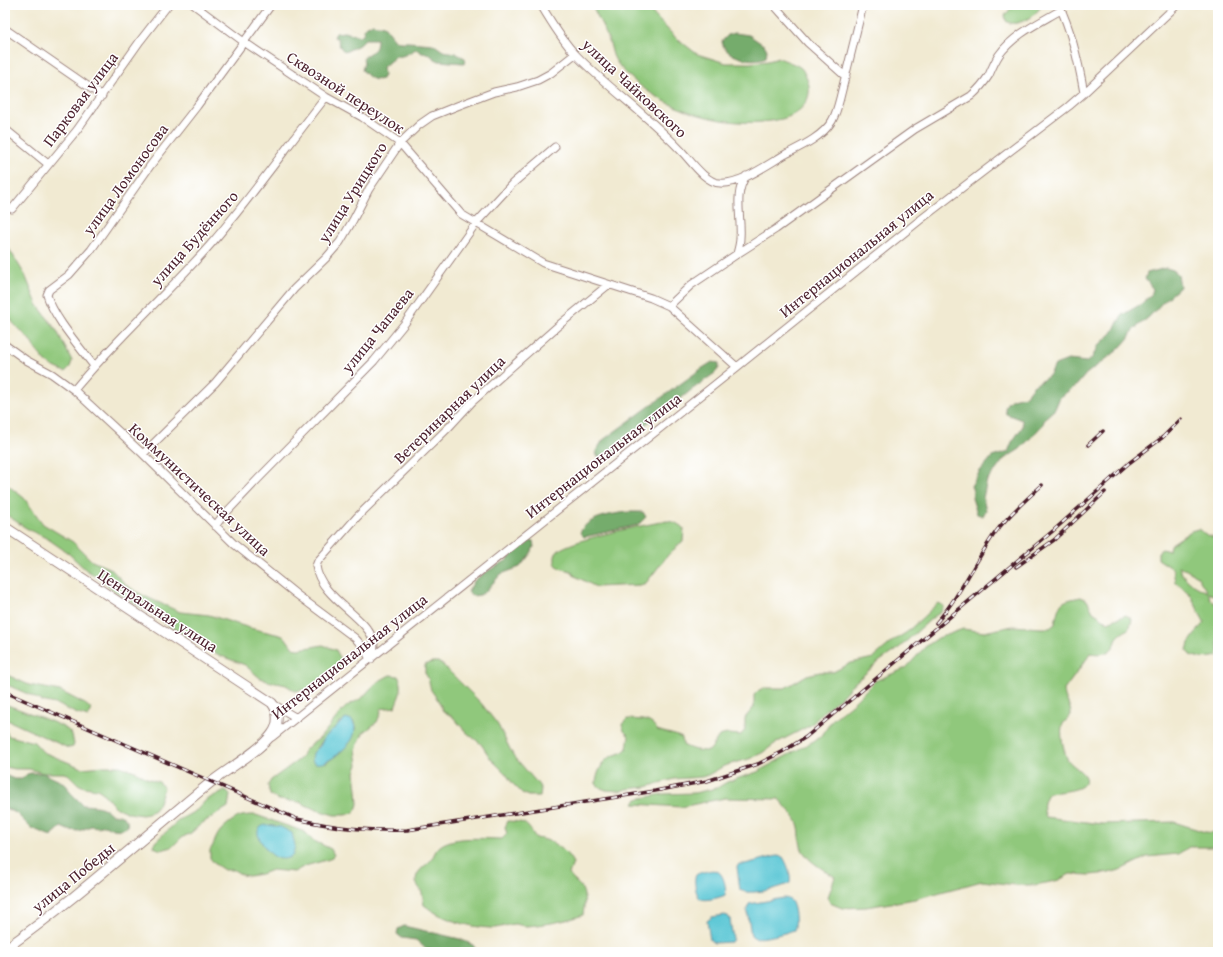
<svg xmlns="http://www.w3.org/2000/svg" width="1223" height="957" viewBox="0 0 1223 957" font-family="'Gentium Book Plus',serif">
	<rect width="100%" height="100%" fill="#fff"/>
	<filter id="ink" filterUnits="userSpaceOnUse"><feTurbulence type="fractalNoise" baseFrequency=".025" numOctaves="2"/><feDisplacementMap in="SourceGraphic" scale="8" xChannelSelector="R" yChannelSelector="G"/><feConvolveMatrix kernelMatrix="1 2 1 2 8 2 1 2 1" color-interpolation-filters="sRGB"/></filter>
	<filter id="wash" filterUnits="userSpaceOnUse"><feTurbulence type="fractalNoise" baseFrequency=".012" numOctaves="4" result="noise"/><feDisplacementMap in="SourceGraphic" scale="16" xChannelSelector="R" yChannelSelector="G"/><feGaussianBlur stdDeviation="0.9" result="paint"/><feColorMatrix in="noise" values="0 0 0 0 0 0 0 0 0 0 0 0 0 0 0 0 0 1.4 0 .05"/><feComposite in="paint" operator="in"/></filter>
	<g filter="url(#wash)">
		<rect width="100%" height="100%" fill="#f1ead2"/>
		<!-- green -->
		<path fill="#90c87c" stroke="#6d7454" fill-rule="evenodd" d="M592,5H648L654,15L675,37L697,54L726,63H750L768,61L779,58C786,61 796,64 801,68C804,71 805,75 807,79C815,98 801,114 782,119C730,131 662,111 625,72C621,68 615,61 613,55C612,52 611,47 610,44C605,30 598,18 592,5Z
			M1014,5H1042C1037,15 1016,29 1006,21L1005,15Z
			M5,242L25,275L37,304L57,331L72,361L70,367L65,372L52,366L46,362L36,350L29,339L13,323L5,310Z
			M5,483L24,498L43,524L73,542L92,561L111,569L126,585L144,596L180,612L209,615L250,628L280,635L285,637L293,648L299,649L323,645L336,650L342,661L340,669L310,689L295,691L286,685L267,681L260,678L245,665L221,656L179,633L157,617L114,591L101,579L86,570L68,553L48,539L26,528L5,514Z
			M667,521C675,522 679,524 684,529L683,541L668,555L646,583L641,585L596,587L575,576L571,571L559,568L555,563C555,558 554,555 558,551C569,540 648,524 667,521Z
			M1198,529L1207,535L1218,538V597L1208,593L1211,600L1218,606V656C1208,658 1200,659 1190,655L1187,650L1189,643L1204,622L1190,594L1175,582L1173,569L1158,559V552L1162,549L1169,551L1170,545L1191,531ZM1179,566L1197,576L1207,592C1195,586 1182,580 1179,566Z
			M1081,597L1087,600L1093,612L1108,622L1126,615L1132,619C1130,633 1124,629 1117,638C1116,639 1116,643 1115,644C1110,654 1101,655 1091,653L1064,690C1064,699 1071,705 1071,715C1069,718 1065,721 1063,724C1059,730 1064,754 1068,760C1072,767 1094,776 1082,786C1076,791 1057,792 1049,793C1043,800 1042,808 1046,817L1102,824L1174,822L1205,832L1218,833V847H1189L1178,854L1147,857L1120,870L1109,873L1090,875L1070,874L1059,880L1046,883L1034,885H1015L982,881L915,899L866,907L842,908L830,903L828,897L835,877C825,870 812,864 805,854C798,846 801,836 799,827C797,817 785,807 779,799L725,798L681,807L634,804L637,799L663,794L694,793L717,788L727,782L757,772L821,737L832,720L854,702L875,681L906,668L925,647L938,638L963,629L984,632L1013,626L1041,628H1050L1055,624C1059,602 1060,601 1081,597Z
			M938,603L944,606L941,612L932,618L899,648L880,661L853,684L840,698L824,711L811,725L776,743L762,753L749,759L724,766L708,775L702,777L674,779L646,787L626,789L621,791L606,790L601,788L596,784C596,775 602,761 610,757C615,754 623,754 627,748C628,745 628,739 629,736L624,731L622,724L627,719C639,720 651,718 657,730C665,733 675,734 682,738L683,745C692,750 699,751 709,751C714,746 715,741 719,736L727,734L741,735L745,730V718L754,707V695L759,690L764,688H785L807,675L820,672H833L851,663L873,658L893,641L907,632Z
			M432,662H438L444,666L481,703L498,725L513,755L538,784L541,789L540,796H528L522,793L513,784L506,774L491,759L481,744L466,732L453,717L443,711L438,700L431,690L428,678L425,673V665Z
			M5,674L29,685L60,691L85,704L90,708L91,712L88,717L75,713L59,705L41,701L30,695L5,684Z
			M390,675L398,676C405,688 399,695 395,707L380,709L381,712L377,722L363,733L356,749L358,765L355,772L357,790L358,804L356,810L353,813L345,815H334L317,810L299,802L279,800L270,795L268,785L271,780L301,758L304,751L310,745L319,739L341,712L347,706L362,698L372,687L379,681ZM340,722H354C360,739 338,755 325,763L313,753C318,748 321,741 326,737C331,732 336,728 340,722Z
			M5,704C17,709 64,724 70,732C73,735 73,741 74,744L73,747L69,748L66,747L5,719Z
			M5,730L9,736L34,742L43,752L82,768L103,766H120L135,771L147,778L159,782L164,788L158,805L154,810L148,814L142,815L129,813L115,807L102,792L97,789L84,787L78,784L68,774L63,773H43L29,769H15L5,767Z
			M225,790L230,795L228,807L201,824L191,833L181,838L172,847L161,850L154,847L155,842L179,820L197,810L206,800Z
			M256,815L305,832L312,840L331,849L334,855L330,859L305,866L294,872L272,870L261,874L249,876L242,875L234,870H224L215,864L210,858V850C214,845 214,841 217,836C220,829 235,817 242,816C247,815 251,815 256,815Z
			M508,821C527,822 526,823 536,838C551,839 566,849 573,863L569,874C573,881 579,883 582,889C586,896 584,907 583,915C567,921 543,925 526,926C521,926 518,924 514,924C506,925 497,929 490,928C468,927 441,919 424,905C423,901 423,896 422,893C421,889 417,886 416,882C415,871 425,867 431,860C434,856 435,850 439,847C452,835 485,839 502,839L507,834L505,827Z"/>
		<!-- forest -->
		<path fill="#74ac6c" stroke="#5f664c" d="M372,24L384,26L396,41L400,42H408L433,44L443,51L455,53L465,58L466,62L463,63L439,61L435,59L429,54L422,53L416,49C410,52 403,58 396,56L383,67L384,75L382,79C373,82 368,76 362,70L364,63L363,59C370,49 377,55 377,39H365L359,45L345,52C341,49 338,44 338,39L334,37L336,33L344,32L360,36L363,34L365,27Z
			M735,33L749,35L765,46L767,50L766,57C754,64 723,57 722,41L728,35Z
			M1166,268L1173,270L1178,274L1180,287L1162,303L1149,317L1134,329L1128,339L1118,350L1086,374L1077,385L1060,397L1055,409L1045,418L1043,424L1039,429L1020,449L1004,459L996,470L987,480L983,498L986,510L983,516L977,514L972,498L973,491L971,486L980,471L992,457L1008,452L1012,442L1023,426L1022,420L1006,414L1005,408L1007,403L1012,399L1025,396L1033,386L1049,376L1055,365L1068,360L1087,362L1092,358L1098,346L1112,333L1122,315L1141,304L1151,295L1153,289L1145,279L1147,273Z
			M712,362L719,363V368L715,373L690,391L666,411L635,431L619,450L603,458L597,456L596,451L603,440L701,369Z
			M628,512H643L646,517L638,525L584,537L580,533C586,517 613,514 628,512Z
			M528,538L533,541L534,547L531,553L520,567L501,574L485,592L480,595L473,596L468,592L474,581L484,573L506,561Z
			M31,773H43L64,783L67,786L70,792L83,805C94,806 104,805 111,814C119,814 130,817 127,827C118,831 113,830 105,825L98,827L91,826L79,831L68,830L61,827L51,836L31,828L16,813L5,808V775L14,779H22L27,774Z
			M404,926L460,939L473,945L477,951L476,952H447L426,949L416,940L402,938L397,934L398,929Z"/>
		<!-- water -->
		<path fill="#5dc8d6" stroke="#547480" d="M346,718L352,720L355,726C355,731 354,737 351,741C345,749 324,769 313,762L312,759L313,753L320,746L324,738Z
			M268,825L281,827L292,833L295,845L293,855C280,865 269,854 262,843C260,839 257,835 258,831C260,826 264,825 268,825Z
			M777,856L783,857C788,865 791,874 790,883C781,888 750,896 740,890L737,867L739,864H745Z
			M708,871C711,870 715,870 717,871C724,874 727,889 725,895L723,896C717,898 707,901 701,899C696,897 693,880 696,875C698,873 704,872 708,871Z
			M784,898C785,898 790,899 790,900C795,904 797,925 794,930C786,933 761,940 753,937L751,935L747,909L749,904Z
			M724,915L728,916L730,919L733,939L731,942L714,943L710,940L707,921L712,917Z"/>
	</g>
	<g filter="url(#ink)">
		<g fill="none" stroke-linecap="round" stroke-linejoin="round">
			<!-- minor casing -->
			<g stroke="#9e847e" stroke-width="9">
				<path id="minor" d="M194,5L244,42L326,97L362,117L400,143L461,214L543,263L651,298L669,306L737,367
					M541,5C551,22 562,40 576,55C610,90 652,118 685,155C693,164 707,183 720,183C740,185 768,164 786,154C802,146 822,137 832,121C836,114 838,106 840,98L863,5
					M774,5L808,43L846,77
					M1059,5C1072,32 1079,64 1084,93
					M5,29L102,96
					M5,129L48,164
					M12,209L77,130L140,41L168,5
					M737,254C738,249 740,244 740,238C742,217 733,195 746,176
					M669,306L691,285L737,254L776,229L915,129L971,96C978,90 984,83 989,75C992,68 995,61 999,55C1014,34 1039,23 1061,10
					M5,345L26,360L52,374L74,390L143,454L234,544L296,594L355,638L364,648L370,659
					M94,366C79,346 54,318 47,295L49,290L69,275L91,250L150,166L197,106L271,5
					M74,390C116,339 166,295 210,245C251,198 287,146 326,97
					M143,454L215,383L294,289L326,258L340,242L353,220L369,189L400,143L419,125L432,116L457,106L494,92L517,87L538,80L551,73L575,54
					M215,526L222,517L258,479L374,361L405,323L476,223L512,184L555,147
					M371,659C372,654 374,649 374,644C371,618 320,599 316,566L318,561L357,517L449,427L472,402L559,325L608,285
					M273,704L295,717
					M272,737L737,367L920,220L1069,106L1084,93L1177,5"/>
			</g>
			<!-- tertiary casing -->
			<g stroke="#9e847e" stroke-width="11">
				<path id="tertiary" d="M5,527L272,703C279,712 279,725 272,734C260,751 227,769 210,783C142,838 77,898 5,949"/>
			</g>
			<!-- minor -->
			<use href="#minor" stroke="#fff" stroke-width="7"/>
			<!-- tertiary -->
			<use href="#tertiary" stroke="#fff" stroke-width="9"/>
			<!-- rail casing -->
			<g stroke="#4a1f2b" stroke-width="3.5">
				<path id="rail" d="M1088,445L1103,431
					M1016,567L1054,540L1105,492
					M936,623C960,596 974,563 995,533C1008,515 1026,500 1042,485
					M5,692L297,819C336,828 366,831 407,830L655,791L707,781L758,764L782,752L806,737L1054,530L1129,463L1163,437L1181,419"/>
			</g>
			<!-- rail -->
			<use href="#rail" stroke="#fff" stroke-width="2" stroke-dasharray="6" stroke-linecap="butt"/>
		</g>
	</g>
	<g text-anchor="middle" stroke-width="3" stroke-linejoin="round" paint-order="stroke">
		<!-- street labels -->
		<g font-size="16" fill="#4a1f2b" stroke="#fff">
			<text transform="translate(635 88) rotate(43)" y="6">улица Чайковского</text>
			<text transform="translate(346 92) rotate(33)" y="6">Сквозной переулок</text>
			<text transform="translate(80 99) rotate(-53)" y="6">Парковая улица</text>
			<text transform="translate(125 179) rotate(-54)" y="6">улица Ломоносова</text>
			<text transform="translate(352 192) rotate(-58)" y="6">улица Урицкого</text>
			<text transform="translate(194 238) rotate(-48)" y="6">улица Будённого</text>
			<text transform="translate(856 253) rotate(-39)" y="6">Интернациональная улица</text>
			<text transform="translate(377 330) rotate(-51)" y="6">улица Чапаева</text>
			<text transform="translate(449 409) rotate(-44)" y="6">Ветеринарная улица</text>
			<text transform="translate(603 455) rotate(-38)" y="6">Интернациональная улица</text>
			<text transform="translate(200 489) rotate(43)" y="6">Коммунистическая улица</text>
			<text transform="translate(158 610) rotate(33)" y="6">Центральная улица</text>
			<text transform="translate(349 656) rotate(-38)" y="6">Интернациональная улица</text>
			<text transform="translate(73 877) rotate(-39)" y="6">улица Победы</text>
		</g>
	</g>
	<!-- margin -->
	<rect width="1223" height="957" fill="none" stroke="#fff" stroke-width="20"/>
</svg>
